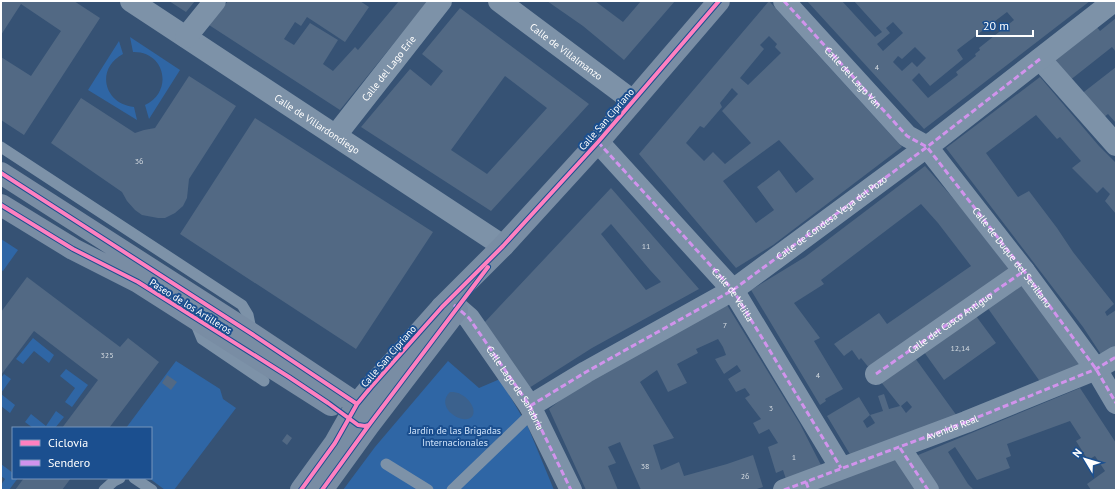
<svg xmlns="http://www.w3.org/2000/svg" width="1117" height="491" viewBox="0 0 1117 491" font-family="'PT Sans',sans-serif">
	<rect width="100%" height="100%" fill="#365274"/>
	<!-- green -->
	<path fill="#2f66a5" d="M130,37L180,70L149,119L145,105C174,91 165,51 133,52Z
		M119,41L123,54C95,69 104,104 134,107L137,120L88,90Z
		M1,239L18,250L3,271L1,270Z
		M33,338L54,355L49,363L34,351L23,364L16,359Z
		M176,361L220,389L223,399L236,408L174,490H165L149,478H151V428H126Z
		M448,361L479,388L500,379L528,427L554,490H343L375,447Z
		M66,369L88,385L72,407L65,402L75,388L60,376Z
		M4,374L11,379L1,393V378Z
		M1,394L15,405L10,413L1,406Z
		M56,411L64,417L55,428H33L25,422L31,414L46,426Z
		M1,464L13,473V478H18L9,490H1V485L5,479L1,476Z"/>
	<!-- water -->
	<path fill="#3b618d" d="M450,392C454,392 458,392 462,395C468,398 476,408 473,415C466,428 433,408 450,392Z"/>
	<!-- building -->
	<path fill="#526984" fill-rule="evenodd" d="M1,1H74L100,18L24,135L1,120V57L31,76L61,31L21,4L1,35Z
		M169,1H195L186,12Z
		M228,1H360L369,7L345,42L307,17L301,26L295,22L284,39L294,45L310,23L338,40L323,64L333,71L355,47L358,50L399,1H428L340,110L209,25Z
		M547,1H595L623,22L641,1H675L624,60L583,26Z
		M769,1L902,147L773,245L736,268L639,154ZM769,36L777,44L775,47L781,53L748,85L740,78L764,49L760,45ZM732,88L738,94L722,111L751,143L725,164L713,152L704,161L686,143L700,126L704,128L722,107L720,103ZM779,140L814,179L796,193L779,170L757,187L774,210L756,223L723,181Z
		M807,1H842L875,37L882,32L854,1H1090L924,129ZM1007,12L1014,20L979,48L980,50L975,54L976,56L956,72L958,75L928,98L912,80L919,73L930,86L963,59L957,50ZM893,22L903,33L883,51L877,44L890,33L886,28ZM915,47L926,58L917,67L912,62L902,71L893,62L898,56L902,59Z
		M460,8L589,104L491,211L361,127L410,69L431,86L443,71L422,54ZM505,76L547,108L487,174L451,150Z
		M1116,18V52L1112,47L1069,81L1053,61L1096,26L1100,31Z
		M1116,67V123L1108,114L1100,120L1080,95Z
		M189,76L236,106L189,179L187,198L183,206L175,213L165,218H158L142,215L135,210L127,201L122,192L51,143L81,98L135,133L144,130L155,128Z
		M1040,77L1099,146L1116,163V214L1105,201L1110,194L1103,187L1097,193L1072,168L1081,161L1060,137L1057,139L1036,115L986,153L1018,197L1029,191L1057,228L1073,252L1114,304L1105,312L1107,316L1116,310V347L1102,356L1083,327L946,148Z
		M255,118L433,232L356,349L180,234Z
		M925,166L960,206L1011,272L870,369L861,358L859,360L852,350L844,356L834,344L879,313L887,324L971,266L938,223L921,204L821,280L824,284L794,303L820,338L814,341L843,389L825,399L826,401L820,405L751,290L805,257Z
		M611,188L699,289L592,348L529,388L484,323ZM611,224L650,270L661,282L646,290L601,234Z
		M27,277L120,347L128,338L159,362L109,428H62L98,380L34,331L1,375V312Z
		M1021,284L1082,367L1041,383L987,307Z
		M727,305L800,424L822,467L786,479L783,470L776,473L768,447L778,443L769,429L759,434L753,423L761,419L745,398L750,395L745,388L736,392L728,379L741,371L737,365L724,374L715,359L726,355L723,347L718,339L696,349L698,353L677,364L687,383L668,392L657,370L640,382L674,438L653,445L661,470L679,462L684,476L727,464L753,455L763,487L754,490H641L620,442L608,447L616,463L608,466L618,490H586L549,409L572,391Z
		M976,316L996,343L944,380L924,352Z
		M915,358L957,416L851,456L827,416L859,397L870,415L863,421L867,428L875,423L870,415L883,411L878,396L884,394L889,409L900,406L881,382ZM907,401L912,407L906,413L901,406Z
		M167,375L177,382L171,390L162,383Z
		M1080,388L1116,443V490H1091L1087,484L1105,471L1095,456L1088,460L1076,441L1081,438L1070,421L1007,444L1011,456L1006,458L1010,468L977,480L955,447L948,452L968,484L974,490H934L911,458Z
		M287,434L292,438L287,445L282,441Z
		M899,457L916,490H816L815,486Z
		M24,478H71L62,490H15Z"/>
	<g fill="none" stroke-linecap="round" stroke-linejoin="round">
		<!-- lane -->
		<path stroke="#7d92a8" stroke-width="11" d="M1,147L242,305L248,315L252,334
			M195,322L202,339L264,381
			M386,464L428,490
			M134,478L152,490
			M104,490L114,481L120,478
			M452,490L533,412"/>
		<!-- street -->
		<g stroke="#7d92a8" stroke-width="22">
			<path id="s1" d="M131,1L503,246"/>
			<path id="s2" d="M499,1L633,101"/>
			<path id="s3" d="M784,1L907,136L927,147L1024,271L1096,369L1116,403"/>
			<path d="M186,37L215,1"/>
			<path d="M1040,59L1116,145"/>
			<path id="s4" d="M336,135L441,1"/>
			<path d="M598,142L733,290L841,468"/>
			<path id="s5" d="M442,307L454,305L469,318L530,406L571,490"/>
			<path id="s6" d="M876,374L1024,271"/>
			<path id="s7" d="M530,406L586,372L733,290L936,140L1114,1"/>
			<path d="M900,448L928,490"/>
			<path d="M784,490L966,422L1096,369L1116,357"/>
		</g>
		<!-- secondary -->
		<path stroke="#798da4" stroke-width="22" d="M1,173L252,334L357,404L361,413V417
			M1,205L73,249L138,282L331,405
			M301,490L335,443L357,404L371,387L442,307L503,246L598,142L719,1
			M322,490L369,425L457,310"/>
		<!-- quiet -->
		<g stroke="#d193ec" stroke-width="3" stroke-dasharray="6 3" stroke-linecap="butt">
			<path d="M784,1L907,136L927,147L1024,271L1096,369L1116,403"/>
			<path id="s8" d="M598,142L733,290L841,468"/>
			<path d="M454,305L469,318L530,406L571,490"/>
			<path d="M876,374L1024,271"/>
			<path d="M530,406L586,372L733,290L927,147L1040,59"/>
			<path d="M900,448L928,490"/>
			<path d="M806,482L809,490"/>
			<path id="s9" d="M784,490L966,422L1096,369L1116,357"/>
		</g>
		<!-- cycleway casing -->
		<g stroke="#1b4f8f" stroke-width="6">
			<path id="cycleway" d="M1,173L252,334L357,404
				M1,205L73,249L138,282L289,377L328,403L358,425L365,426L369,425
				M301,490L335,443L357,404L371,387L442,307L503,246L598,142L719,1
				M322,490L369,425L488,267"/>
		</g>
		<!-- cycleway -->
		<use href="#cycleway" stroke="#ff80c0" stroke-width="4"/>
	</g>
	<g text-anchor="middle" stroke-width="4" stroke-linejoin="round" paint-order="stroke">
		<!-- number labels -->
		<g font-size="8" fill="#d4dae0">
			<text x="877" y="70">4</text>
			<text x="139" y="164">36</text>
			<text x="646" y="249">11</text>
			<text x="725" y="328">7</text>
			<text x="960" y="351">12,14</text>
			<text x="107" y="358">325</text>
			<text x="818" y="378">4</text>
			<text x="771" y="411">3</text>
			<text x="794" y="460">1</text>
			<text x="645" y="469">38</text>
			<text x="745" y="479">26</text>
		</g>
		<!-- street labels -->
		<g font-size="10" fill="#fff" stroke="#1b4f8f">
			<text dy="4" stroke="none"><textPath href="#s2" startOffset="84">Calle de Villalmanzo</textPath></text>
			<text dy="4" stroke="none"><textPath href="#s4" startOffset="85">Calle del Lago Erie</textPath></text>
			<text dy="4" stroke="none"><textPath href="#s3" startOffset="103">Calle del Lago Van</textPath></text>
			<text transform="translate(606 119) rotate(-49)" y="4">Calle San Cipriano</text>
			<text dy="4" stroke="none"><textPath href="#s1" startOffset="223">Calle de Villardondiego</textPath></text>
			<text dy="4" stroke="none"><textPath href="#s7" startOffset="356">Calle de Condesa Vega del Pozo</textPath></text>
			<text dy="4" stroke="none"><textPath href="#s3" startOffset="345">Calle de Duque del Sevillano</textPath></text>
			<text dy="4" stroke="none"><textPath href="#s8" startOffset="204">Calle de Velilla</textPath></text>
			<text transform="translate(191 306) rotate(32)" y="4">Paseo de los Artilleros</text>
			<text dy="4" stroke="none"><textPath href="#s6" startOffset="90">Calle del Casco Antiguo</textPath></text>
			<text transform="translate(388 356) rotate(-49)" y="4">Calle San Cipriano</text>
			<text dy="4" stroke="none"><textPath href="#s5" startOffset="116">Calle Lago de Sanabria</textPath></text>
			<text dy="4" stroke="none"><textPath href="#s9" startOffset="179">Avenida Real</textPath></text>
		</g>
		<!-- park labels -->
		<g font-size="10" fill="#cfe3fa" stroke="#1b4f8f">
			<text x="455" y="434">Jardín de las Brigadas<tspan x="455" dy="12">Internacionales</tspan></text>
		</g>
	</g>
	<!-- border -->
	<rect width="1117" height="491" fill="none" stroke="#ffffff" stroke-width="4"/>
	<!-- legend -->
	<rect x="12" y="427" width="140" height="52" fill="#1b4f8f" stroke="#7695bc"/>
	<rect x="20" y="440" width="20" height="6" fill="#ff80c0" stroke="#7695bc"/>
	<text x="48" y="447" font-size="12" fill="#ffffff">Ciclovía</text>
	<rect x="20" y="460" width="20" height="6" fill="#d193ec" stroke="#7695bc"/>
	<text x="48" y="467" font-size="12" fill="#ffffff">Sendero</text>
	<!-- north arrow -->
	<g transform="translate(1085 459) rotate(308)" stroke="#1b4f8f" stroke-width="3" paint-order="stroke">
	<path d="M0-3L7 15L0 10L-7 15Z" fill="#ffffff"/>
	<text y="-6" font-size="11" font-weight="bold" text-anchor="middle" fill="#ffffff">N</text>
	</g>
	<!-- scale -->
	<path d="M977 30v6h56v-6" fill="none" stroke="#ffffff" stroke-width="2"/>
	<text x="983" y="30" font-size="12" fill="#ffffff" stroke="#1b4f8f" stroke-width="3" paint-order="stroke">20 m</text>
</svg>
